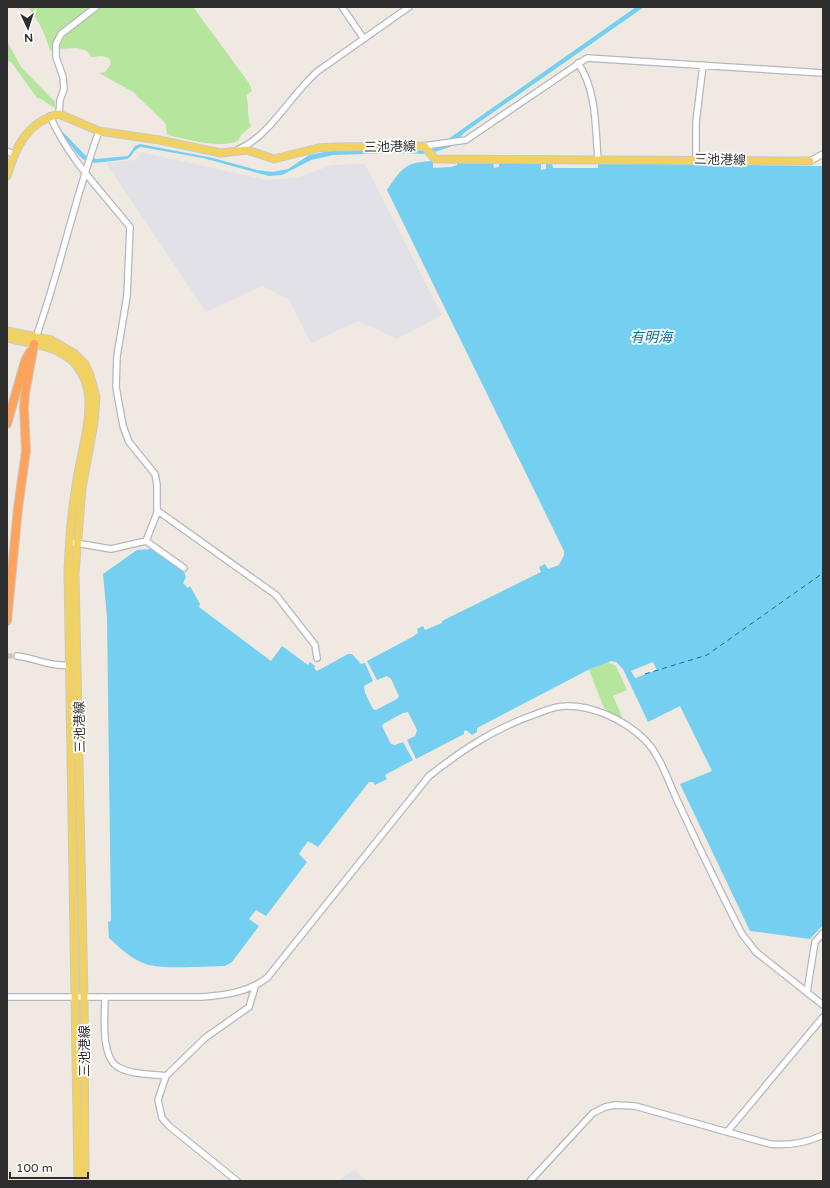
<svg xmlns="http://www.w3.org/2000/svg" width="830" height="1188" viewBox="0 0 830 1188" font-family="'Varela Round','Noto Sans JP',sans-serif">
	<rect width="100%" height="100%" fill="#efe9e1"/>
	<!-- industrial -->
	<path fill="#e3e1e8" d="M141,152L267,180L295,178L332,165L365,164L442,315L397,339L358,321L311,343L288,299L262,286L206,312L106,163L135,160Z
		M354,1170L367,1181H338Z"/>
	<!-- green -->
	<path fill="#b6e59e" d="M28,7H92C77,19 55,30 52,51L50,50C45,34 39,21 28,7Z
		M100,7H193L249,83L252,91L246,95C250,106 246,116 251,126L240,136L239,140C222,150 186,139 167,135L166,124L133,92L99,73L105,72L111,64L109,58L102,56L91,57L87,51L77,48L58,49C63,28 87,23 100,7Z
		M7,41L21,67L55,102V108C48,105 44,99 37,98L12,63L7,60Z
		M607,662L616,666L627,690L613,696L624,721L604,708L589,670Z"/>
	<!-- water -->
	<path fill="#75cff0" d="M636,7H644L465,132L450,147L428,154L394,153L333,155L311,160L282,175L269,176L203,158L141,147C134,148 133,156 127,159C81,165 88,168 60,131L59,128L85,155L96,159L128,156L135,146L140,144L213,158L257,170L272,172L288,169L309,155L335,150L424,151L439,147L451,137Z
		M458,160L493,162L494,168L499,167V163H541V170L546,169V163H552L553,168H598V163L823,166V925L810,939L750,931L680,784L712,771L680,706L648,722L623,669L616,662L611,661L588,670L477,728V732L472,735L466,730L464,731V734L416,759L407,740L415,736L417,730L408,712L403,713L383,724L382,726L391,744L395,745L403,742L413,760L385,775L387,779L375,785L373,782H369L318,847L308,841L299,854L307,862L266,916L256,910L249,919L259,926L232,962L225,966C206,966 163,970 146,964C132,960 119,947 109,938L108,922L111,921L107,617L103,574L137,550L151,549L184,572L186,577L183,583L188,588L190,586L200,604L199,607L271,661L282,646L308,665L310,662L315,666L314,668L317,671L348,654H352L361,664L365,663L373,681L364,686L365,693L373,709L376,710L397,699L399,696L391,679L387,676L377,680L367,661L414,636L418,633L417,629L423,626L425,630L442,623V621L541,572L539,567L545,564L548,569L559,565L564,555V551L387,190C402,168 405,162 433,161V168L451,167L457,165Z"/>
	<!-- pier -->
	<path fill="#efe9e1" d="M653,662L657,670L635,678L631,671Z"/>
	<g fill="none" stroke-linecap="round" stroke-linejoin="round">
		<!-- ferry -->
		<path stroke="#0d6fa3" stroke-width="1" stroke-dasharray="5 4" stroke-linecap="butt" d="M645,674L707,655L823,573"/>
		<!-- minor-tunnel -->
		<path stroke="#c8c4bd" stroke-width="5.5" stroke-dasharray="5.5 3" stroke-linecap="butt" d="M7,656H17"/>
		<!-- minor casing -->
		<g stroke="#b4b7c1" stroke-width="8">
			<path id="minor" d="M342,7L364,39
				M578,63C597,91 595,126 598,159
				M59,114L60,100L64,89L63,77L56,57V44L61,34L96,7
				M50,116C68,158 102,192 130,227L127,296L117,356L116,387L123,426L129,442L155,474L157,485V513L146,541
				M424,146L466,140L587,58L823,73
				M239,149C270,136 291,94 318,71L409,7
				M7,151L13,154
				M696,159V122L703,65
				M810,161L823,154
				M35,340C60,271 74,200 99,131
				M158,511L276,595L315,645L317,658
				M146,541L184,568
				M70,542L111,549L146,541
				M17,656C35,658 51,667 69,665
				M807,992L815,942L823,933
				M7,997H202C226,995 246,993 267,978L429,776C462,750 495,728 536,714C544,711 555,706 565,706C593,705 624,720 644,739C660,754 668,781 677,800C698,845 719,890 742,934L756,952L823,1005
				M105,997C105,1014 100,1056 118,1067C132,1075 151,1074 166,1076
				M727,1132L823,1017
				M237,1181L169,1126L162,1118L158,1100L166,1076L205,1038L249,1007L255,987
				M530,1181L593,1113L605,1107L615,1105L635,1106L770,1144C789,1146 806,1143 823,1135"/>
		</g>
		<!-- major casing -->
		<g stroke="#c9c9c9" stroke-width="9">
			<path id="major" d="M7,176C16,146 27,122 59,114L99,131L159,140L221,153L247,150L274,159L318,148L335,147L424,146L435,159L810,161
				M7,331L51,340L75,354L85,364L90,375L96,397L94,423L82,488L75,574L84,997L85,1181
				M7,338C28,343 53,345 70,359C81,368 88,384 89,399C90,427 80,457 76,486C71,515 69,544 68,573L78,1181"/>
		</g>
		<!-- highway casing -->
		<g stroke="#c9c9c9" stroke-width="10">
			<path id="highway" d="M7,424L25,361L30,352
				M7,621L18,508L26,451L24,408L25,394L34,344"/>
		</g>
		<!-- minor -->
		<use href="#minor" stroke="#fff" stroke-width="5.5"/>
		<!-- major -->
		<use href="#major" stroke="#f2d163" stroke-width="7"/>
		<!-- highway -->
		<use href="#highway" stroke="#ffa35c" stroke-width="8"/>
	</g>
	<g text-anchor="middle" stroke-width="3.5" stroke-linejoin="round" paint-order="stroke">
		<!-- street labels -->
		<g font-size="13" fill="#2e2e2e" stroke="#fff">
			<text transform="translate(390 146) rotate(-1)" y="5">三池港線</text>
			<text transform="translate(720 159) rotate(1)" y="5">三池港線</text>
			<text transform="translate(79 727) rotate(-91)" y="5">三池港線</text>
			<text transform="translate(84 1051) rotate(-90)" y="5">三池港線</text>
		</g>
		<!-- water labels -->
		<g font-size="14" font-style="italic" fill="#0d6fa3" stroke="#fff">
			<text x="651" y="342">有明海</text>
		</g>
	</g>
	<!-- border -->
	<rect width="830" height="1188" fill="none" stroke="#2e2e2e" stroke-width="16"/>
	<!-- north arrow -->
	<g transform="translate(28 28) rotate(176)" stroke="#ffffff" stroke-width="3" paint-order="stroke">
	<path d="M0-3L7 15L0 10L-7 15Z" fill="#2e2e2e"/>
	<text y="-6" font-size="11" font-weight="bold" text-anchor="middle" fill="#2e2e2e">N</text>
	</g>
	<!-- scale -->
	<path d="M10 1172v6h78v-6" fill="none" stroke="#2e2e2e" stroke-width="2"/>
	<text x="16" y="1172" font-size="12" fill="#2e2e2e" stroke="#ffffff" stroke-width="3" paint-order="stroke">100 m</text>
</svg>
